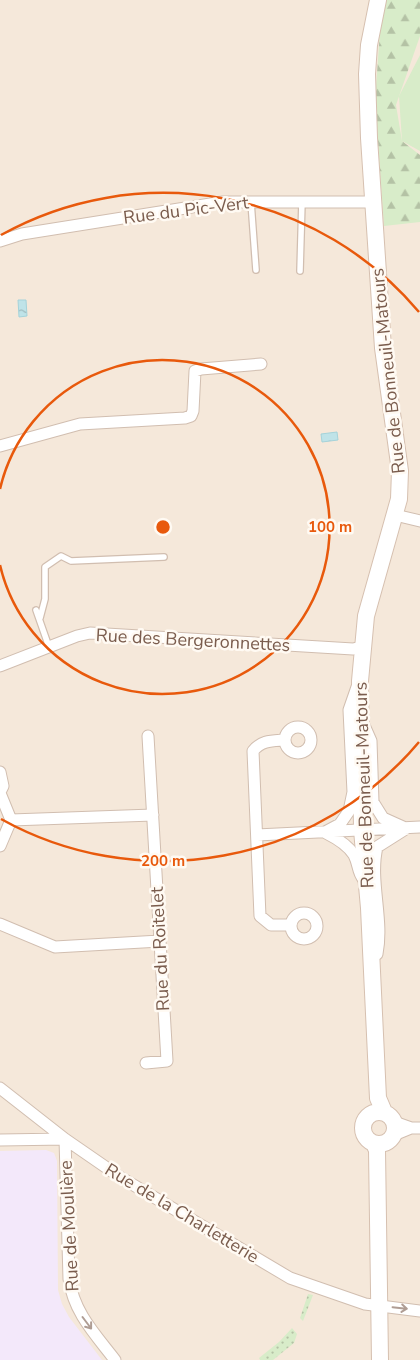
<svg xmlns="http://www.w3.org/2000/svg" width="420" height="1360" viewBox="0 0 420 1360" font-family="'Nunito Sans',sans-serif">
	<defs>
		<pattern id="grass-dots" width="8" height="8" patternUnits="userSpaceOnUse" patternTransform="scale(1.25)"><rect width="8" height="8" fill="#d8ecc9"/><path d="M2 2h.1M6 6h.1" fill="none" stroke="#b4c2a5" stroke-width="1.8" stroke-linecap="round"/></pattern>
		<pattern id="forest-firs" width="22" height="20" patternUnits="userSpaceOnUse" patternTransform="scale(1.25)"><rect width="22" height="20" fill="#d8ecc9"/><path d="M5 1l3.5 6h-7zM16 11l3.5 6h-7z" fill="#b4c2a5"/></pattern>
		<pattern id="water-ripples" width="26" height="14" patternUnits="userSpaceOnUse" patternTransform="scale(1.25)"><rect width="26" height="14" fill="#bfe3e8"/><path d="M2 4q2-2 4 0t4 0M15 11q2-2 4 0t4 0" fill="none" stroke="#a0bbbe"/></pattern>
	</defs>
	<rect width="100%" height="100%" fill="#fdf6ec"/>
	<!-- residential -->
	<path fill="#f5e8da" d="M0,0H420V1360H0Z"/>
	<!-- education -->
	<path fill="#f3e8fa" d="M46,1150L54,1153L57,1161L58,1290L62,1304L69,1317L102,1360H0V1151Z"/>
	<!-- grass -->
	<path fill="url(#grass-dots)" d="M308,1294L313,1295L303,1321L300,1318Z
		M292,1328L297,1334L294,1343L273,1360H260L259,1358L279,1342Z"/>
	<!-- forest -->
	<path fill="url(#forest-firs)" d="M386,0H420V36L396,105L402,141L420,155V222L384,226L375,101L380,31Z"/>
	<!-- green -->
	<path fill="#d8ecc9" d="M420,55V151L402,141L399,96Z"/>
	<!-- water -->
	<path fill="url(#water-ripples)" stroke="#a5d3da" d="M18,300H26L27,316L19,317Z
		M337,432L338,440L322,442L321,434Z"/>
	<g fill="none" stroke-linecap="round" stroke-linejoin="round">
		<!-- lane casing -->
		<g stroke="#d1beb0" stroke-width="8">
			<path id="lane" d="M251,202L256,270
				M300,271L302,201
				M36,610L49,647
				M40,618L45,599V567L61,556L71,561L164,557"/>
		</g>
		<!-- street casing -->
		<g stroke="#d1beb0" stroke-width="13">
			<path id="street" d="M0,241L22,234L223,202H373
				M0,446L80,424L185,418L191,416L193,411L195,371L201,369L261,364
				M395,515L420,521
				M0,666L77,636L90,633L353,649L361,647
				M363,723L371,741L373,802L383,818L403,827
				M285 740a13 13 0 1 1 26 0a13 13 0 1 1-26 0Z
				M285,740C272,741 262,740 253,751L260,916L271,925H290
				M0,772L3,786L0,792
				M0,793L11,820L0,846
				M11,820L153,815
				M325,832L340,824L349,811L353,792L349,710L357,687
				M326,833C336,838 348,845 354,855C359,864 357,872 364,880
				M257,835L420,827
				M291 926a13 13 0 1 1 26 0a13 13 0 1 1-26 0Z
				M0,924L55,947L160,941
				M377,954C384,919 369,881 377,847L407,828
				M146,1063L167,1061L148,736
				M0,1088L65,1139L120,1177L290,1278L365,1304L420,1311
				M394,1122L411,1128H420
				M394,1135L411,1128
				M65,1139L69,1279C74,1313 95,1334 115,1360
				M0,1140L65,1139"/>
		</g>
		<!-- secondary casing -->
		<g stroke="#d6c0b0" stroke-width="18">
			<path id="secondary" d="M378,0L369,45L367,74L369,138L383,348L400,471L399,499L366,616L360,681L362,830L369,908L378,1098L384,1112
				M363 1128a16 16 0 1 1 32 0a16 16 0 1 1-32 0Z
				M374,1144L377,1150L380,1360"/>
		</g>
		<!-- lane -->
		<use href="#lane" stroke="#fff" stroke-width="5.5"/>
		<!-- street -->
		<use href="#street" stroke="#fff" stroke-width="11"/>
		<!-- secondary -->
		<use href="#secondary" stroke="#fff" stroke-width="16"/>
	</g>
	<!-- one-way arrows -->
	<defs><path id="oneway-shaft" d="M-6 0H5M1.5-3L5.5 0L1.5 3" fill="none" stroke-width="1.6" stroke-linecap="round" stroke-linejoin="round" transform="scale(1.25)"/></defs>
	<g stroke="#af9d94">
		<use href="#oneway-shaft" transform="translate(400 1308) rotate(6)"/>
		<use href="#oneway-shaft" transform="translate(87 1323) rotate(53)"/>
	</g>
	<!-- distance rings -->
	<g fill="none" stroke="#e8590c" stroke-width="2.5">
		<path d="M0 489A167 167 0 1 1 0 565"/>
		<path d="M419 742A334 334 0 0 1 1 819M1 235A334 334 0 0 1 419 312"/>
	</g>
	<g text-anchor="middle" stroke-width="5" stroke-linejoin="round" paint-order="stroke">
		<!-- street labels -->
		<g font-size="18" fill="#7a5c4d" stroke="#fffaf3">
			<text transform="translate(186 210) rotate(-7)" y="6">Rue du Pic-Vert</text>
			<text transform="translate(388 371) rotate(-96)" y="6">Rue de Bonneuil-Matours</text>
			<text transform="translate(193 640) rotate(3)" y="6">Rue des Bergeronnettes</text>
			<text transform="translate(364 785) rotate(-92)" y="6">Rue de Bonneuil-Matours</text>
			<text transform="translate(160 949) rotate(-93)" y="6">Rue du Roitelet</text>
			<text transform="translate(182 1213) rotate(31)" y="6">Rue de la Charletterie</text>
			<text transform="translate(69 1226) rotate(-93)" y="6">Rue de Moulière</text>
		</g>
	</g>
	<circle cx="163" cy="527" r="8" fill="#e8590c" stroke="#fffaf3" stroke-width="2.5"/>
	<g font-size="15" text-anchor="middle" font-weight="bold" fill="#e8590c" stroke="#fffaf3" stroke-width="5" stroke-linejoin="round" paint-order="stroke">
		<text x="330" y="532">100 m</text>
		<text x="163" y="866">200 m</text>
	</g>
</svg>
